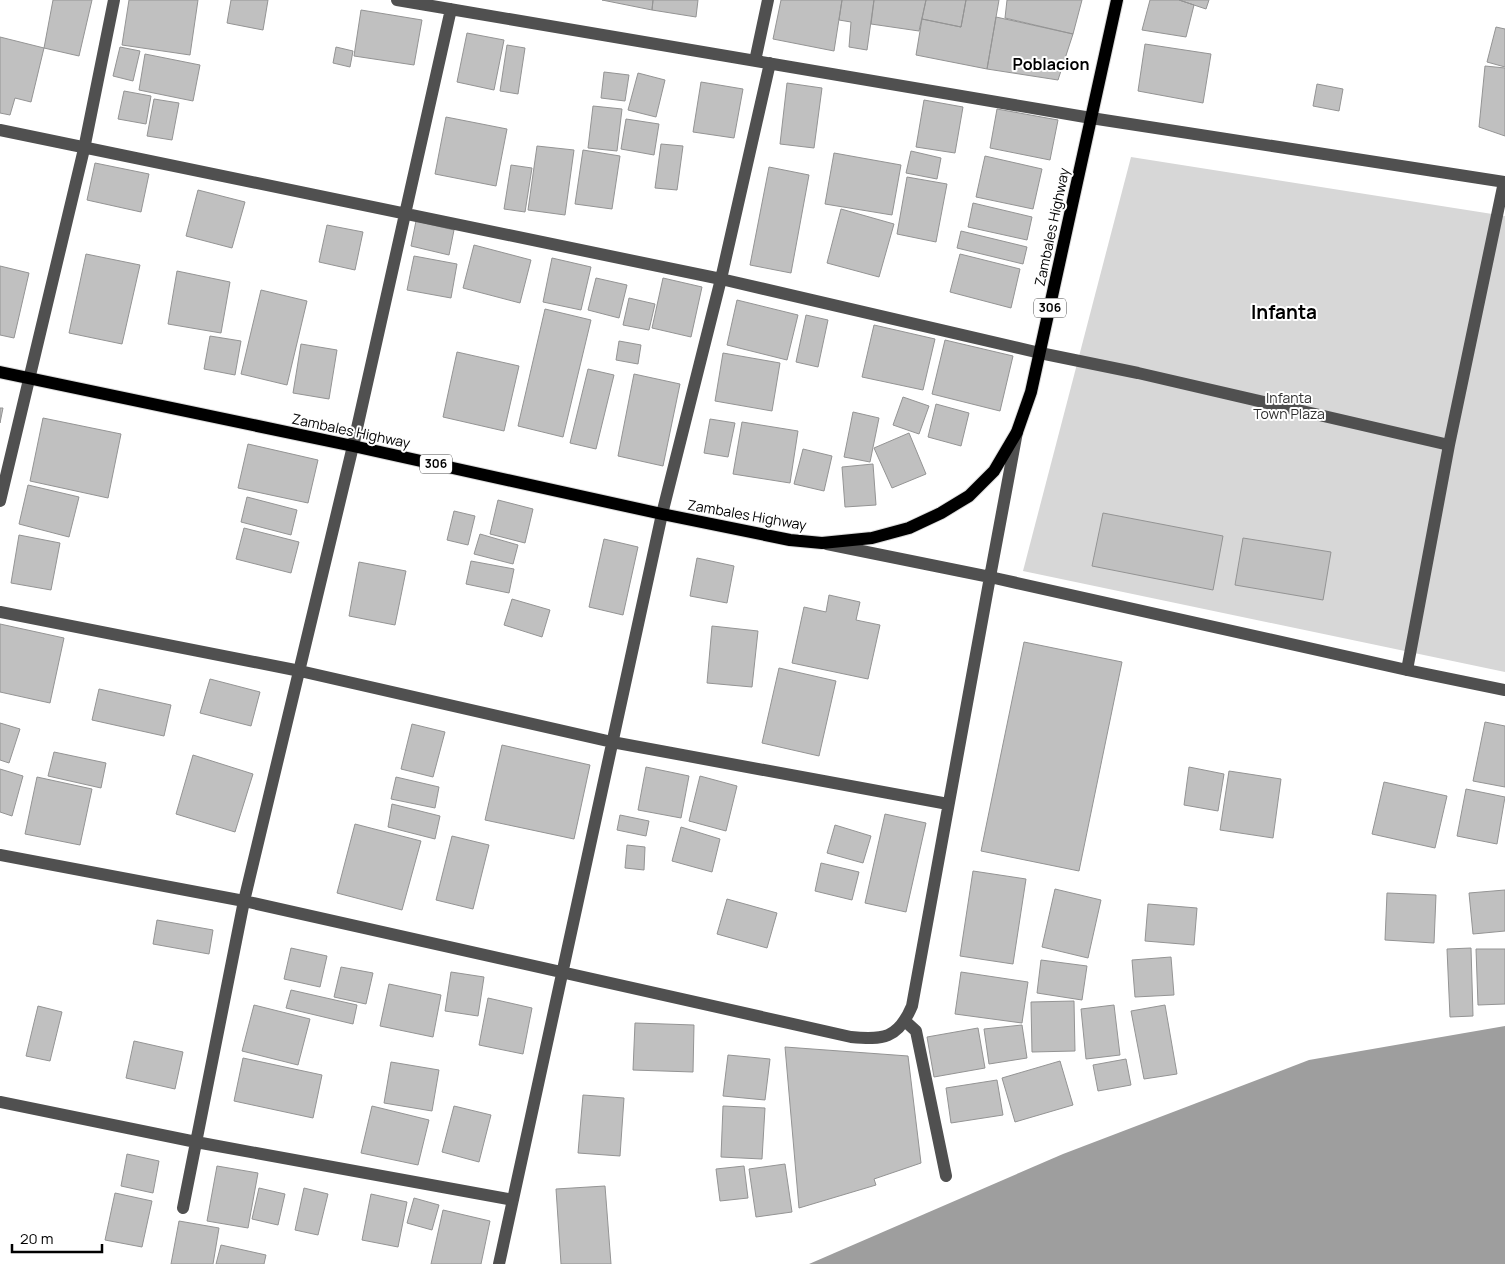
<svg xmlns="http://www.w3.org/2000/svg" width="1505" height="1264" viewBox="0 0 1505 1264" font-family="Manrope,sans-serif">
	<rect width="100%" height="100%" fill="#fff"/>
	<!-- green -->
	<path fill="#d7d7d7" d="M1131,157L1505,216V672L1023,571Z"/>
	<!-- water -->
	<path fill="#9e9e9e" d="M1505,1026V1264H809L1063,1154L1309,1060Z"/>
	<!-- building -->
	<path fill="#c0c0c0" stroke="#949494" d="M53,0H92L79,56L44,48Z
		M129,0H198L190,55L122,45Z
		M231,0H268L263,30L227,23Z
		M602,0H653L652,10Z
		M653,0H698L696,17L652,10Z
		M781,0H842L834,51L773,39Z
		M842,0H874L867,50L849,47L851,22L839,20Z
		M874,0H926L919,31L871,24Z
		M926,0H966L961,27L922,19Z
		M966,0H999L987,69L916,55L922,19L961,27Z
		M1007,0H1082L1073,34L1005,18Z
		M1150,0H1179L1194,5L1186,37L1142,30Z
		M1179,0H1209L1206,9Z
		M361,10L422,20L414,65L354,56Z
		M996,17L1073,34L1058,80L987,69Z
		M1496,27L1505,29V67L1487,62Z
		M467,33L504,40L494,90L457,82Z
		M0,37L44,48L31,102L15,98L10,115L0,113Z
		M1145,44L1211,54L1203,103L1138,91Z
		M507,45L525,48L518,94L500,91Z
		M120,47L140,51L133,81L113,76Z
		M336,47L353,51L350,67L333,63Z
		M145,54L200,65L193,101L139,90Z
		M1485,66L1505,68V136L1479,127Z
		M604,72L629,75L625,101L601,98Z
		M638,73L665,80L656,117L628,110Z
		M701,82L743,89L734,138L693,132Z
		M787,83L822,88L814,148L780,144Z
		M1317,84L1343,89L1339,111L1313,106Z
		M124,91L151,96L146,124L118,119Z
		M154,99L179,103L172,140L147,136Z
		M924,100L963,107L955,153L916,147Z
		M593,106L622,109L617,151L588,148Z
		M997,109L1058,120L1050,160L990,148Z
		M446,117L507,129L496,186L435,174Z
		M626,119L659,124L654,155L621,149Z
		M661,144L683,146L677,190L655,188Z
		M537,146L574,150L565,215L528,210Z
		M583,150L620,156L612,209L575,204Z
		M911,151L941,158L937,179L906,173Z
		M834,153L901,165L892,215L825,204Z
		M985,156L1042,169L1033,209L976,197Z
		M95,163L149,174L141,212L87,200Z
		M511,165L532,168L525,212L504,209Z
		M769,167L809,175L791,273L750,265Z
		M907,177L947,184L936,242L897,234Z
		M198,190L245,202L232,248L186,236Z
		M973,203L1032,217L1027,240L968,227Z
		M841,209L894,224L879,277L827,263Z
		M416,221L454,230L449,255L411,246Z
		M327,225L363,232L355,270L319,262Z
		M961,231L1027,247L1023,264L957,248Z
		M474,245L531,260L520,303L463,288Z
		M86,254L140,265L122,344L69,333Z
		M960,254L1020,269L1011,308L950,292Z
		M414,256L457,264L451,298L407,290Z
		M552,258L591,267L581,310L543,302Z
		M0,266L29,273L14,338L0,335Z
		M177,271L230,282L221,333L168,324Z
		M596,278L627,285L619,318L588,310Z
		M663,278L702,287L691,337L652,328Z
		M261,290L307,301L287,385L241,374Z
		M629,298L655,304L649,330L623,325Z
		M737,300L798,315L787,360L727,345Z
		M545,309L591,320L563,437L518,426Z
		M806,315L828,320L818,367L796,362Z
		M874,325L935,339L923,390L862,377Z
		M210,336L241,341L235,375L204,369Z
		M945,340L1013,356L1000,411L932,394Z
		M619,341L641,345L638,364L616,360Z
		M301,344L337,350L329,399L293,393Z
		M457,352L519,366L504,431L443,417Z
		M723,353L780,363L772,411L715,401Z
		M588,369L614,375L596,449L570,443Z
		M634,374L680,384L663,466L618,456Z
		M903,397L929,406L919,434L893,425Z
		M936,404L969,413L961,446L928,437Z
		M0,408H3L0,423Z
		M853,412L879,418L870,462L844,457Z
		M43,418L121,434L108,498L30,481Z
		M710,419L735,423L728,457L704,453Z
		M742,422L798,431L790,483L733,474Z
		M909,433L926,474L892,488L874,448Z
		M248,444L318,460L308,503L238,488Z
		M803,449L832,456L824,491L794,484Z
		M873,464L876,505L845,507L842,467Z
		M28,485L79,497L69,537L19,524Z
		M247,497L297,510L291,535L241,522Z
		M498,500L533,509L525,543L490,534Z
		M454,511L475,516L468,545L447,540Z
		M1103,513L1223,536L1213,590L1092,566Z
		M244,528L299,542L291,573L236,559Z
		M480,534L518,545L513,564L474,554Z
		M19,535L60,543L51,590L11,583Z
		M1243,538L1331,552L1323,600L1235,585Z
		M604,539L638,547L623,615L589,607Z
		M697,558L734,566L727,603L690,596Z
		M471,561L514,569L509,593L466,584Z
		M359,562L406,571L395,625L349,616Z
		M829,595L860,602L856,620L880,625L868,679L792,663L804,607L826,612Z
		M512,599L550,610L542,637L504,625Z
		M0,624L64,638L50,703L0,692Z
		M712,626L758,631L752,687L707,683Z
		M1024,642L1122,662L1079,871L981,851Z
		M779,668L836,681L819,756L762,743Z
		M210,679L260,692L251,726L200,713Z
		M99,689L171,705L164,736L92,720Z
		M1485,722L1505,726V787L1473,781Z
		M0,723L20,729L9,763L0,760Z
		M412,724L445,732L433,777L401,769Z
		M502,745L590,765L574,839L485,820Z
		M54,752L106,763L101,788L48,776Z
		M193,755L253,774L235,832L176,814Z
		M646,767L689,776L681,818L638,810Z
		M1189,767L1224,774L1218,811L1184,805Z
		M0,769L23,776L12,816L0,812Z
		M1229,771L1281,779L1273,838L1220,830Z
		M700,776L737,786L726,831L689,821Z
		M37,777L92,789L80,845L25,834Z
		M396,777L439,787L435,808L391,799Z
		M1384,782L1447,796L1435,848L1372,834Z
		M1466,789L1505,797L1497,844L1457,836Z
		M392,804L440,816L435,839L388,827Z
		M885,814L926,823L906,912L865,903Z
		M620,815L649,821L646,836L617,830Z
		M355,824L421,841L402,910L337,893Z
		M835,825L871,836L863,863L827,853Z
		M681,827L720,839L712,872L672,861Z
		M452,836L489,845L473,909L436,900Z
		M627,845L645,847L644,870L625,868Z
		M821,863L859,872L852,900L815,891Z
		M973,871L1026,879L1013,964L960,956Z
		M1055,889L1101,900L1088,958L1042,947Z
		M1505,890V931L1473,934L1469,893Z
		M1387,893L1436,895L1434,943L1385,940Z
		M727,899L777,913L767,948L717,934Z
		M1148,904L1197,908L1194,945L1145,941Z
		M157,920L213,930L209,954L153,944Z
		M291,948L327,956L320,987L284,979Z
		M1471,948L1473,1016L1450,1017L1447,949Z
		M1476,949H1505V1004L1478,1005Z
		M1171,957L1174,995L1135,997L1132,960Z
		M1041,960L1087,966L1082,1000L1037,993Z
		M341,967L373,973L366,1004L334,997Z
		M451,972L484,977L478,1016L445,1011Z
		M961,972L1028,982L1022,1023L955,1014Z
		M389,984L441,995L433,1037L380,1026Z
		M291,990L357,1005L353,1024L286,1008Z
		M488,998L532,1008L523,1054L479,1045Z
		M1074,1001L1075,1051L1032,1052L1031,1002Z
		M254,1005L310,1019L298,1065L242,1051Z
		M1114,1005L1120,1055L1086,1059L1081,1009Z
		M1165,1005L1177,1074L1144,1079L1131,1011Z
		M38,1006L62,1012L50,1061L26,1056Z
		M635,1023L694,1025L693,1072L633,1070Z
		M1022,1025L1027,1058L989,1064L984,1029Z
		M978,1028L985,1068L934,1077L927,1037Z
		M134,1041L183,1052L175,1089L126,1078Z
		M785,1047L908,1056L921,1163L874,1179L876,1185L799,1208Z
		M728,1055L770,1059L765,1100L723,1096Z
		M243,1058L322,1075L313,1118L234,1101Z
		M1126,1059L1131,1085L1098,1091L1093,1065Z
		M1060,1061L1073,1105L1015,1122L1002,1078Z
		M391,1062L439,1070L432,1111L384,1103Z
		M997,1080L1003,1115L951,1123L946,1088Z
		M583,1095L624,1098L620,1156L578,1153Z
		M372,1106L429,1120L418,1165L361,1153Z
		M454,1106L491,1115L479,1162L442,1152Z
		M723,1106L765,1108L762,1159L721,1157Z
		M127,1154L159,1161L153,1193L121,1186Z
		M785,1164L792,1212L756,1217L749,1169Z
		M217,1166L258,1173L248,1228L207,1221Z
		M744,1166L748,1198L720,1201L716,1169Z
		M605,1186L611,1264H561L556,1189Z
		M259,1188L285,1194L278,1225L252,1219Z
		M304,1188L328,1194L318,1235L295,1230Z
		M115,1193L152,1201L142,1247L105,1240Z
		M371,1194L407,1202L398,1247L362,1240Z
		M414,1198L439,1205L432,1230L407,1223Z
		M443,1210L490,1221L481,1264H431Z
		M179,1221L219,1228L213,1264H171Z
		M221,1245L266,1255L264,1264H216Z"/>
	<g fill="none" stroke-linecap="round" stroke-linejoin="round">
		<!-- major casing -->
		<g stroke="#dbdbdb" stroke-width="14">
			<path id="major" d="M0,372L353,446L662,514L790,540L822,543L872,538L909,528L941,513L969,496L994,471L1017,432L1031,392L1117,0"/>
		</g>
		<!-- minor -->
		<path stroke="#505050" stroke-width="12" d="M397,0L1091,118L1505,182
			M755,61L768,0
			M0,130L721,279L1040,353L1138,373L1449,445
			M1017,432L990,577L1407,670L1505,690
			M0,501L84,149L114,0
			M0,612L300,671L612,742L948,804
			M1407,670L1449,445L1504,182
			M0,855L244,901L851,1037C883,1040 898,1039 912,1006L990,577L827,544
			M905,1021L916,1031L946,1176
			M0,1102L196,1142L513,1200
			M183,1208L244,901L353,446L451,9
			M499,1264L662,514L721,279L770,63"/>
		<!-- major -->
		<use href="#major" stroke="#000" stroke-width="12"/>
	</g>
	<g text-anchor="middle" stroke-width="4" stroke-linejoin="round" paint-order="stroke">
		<!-- shield labels -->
		<g fill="#fff" stroke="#4c4c4c" stroke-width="1">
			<rect x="1034" y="298.5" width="32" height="19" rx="4"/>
			<rect x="420" y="454.5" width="32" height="19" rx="4"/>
		</g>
		<g font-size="12" font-weight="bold" fill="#000">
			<text x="1050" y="312">306</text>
			<text x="436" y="468">306</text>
		</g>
		<!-- street labels -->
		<g font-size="14" fill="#000" stroke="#fff">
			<text transform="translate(1052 227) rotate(-78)" y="5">Zambales Highway</text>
			<text transform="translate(351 431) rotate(12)" y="5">Zambales Highway</text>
			<text transform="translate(747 515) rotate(10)" y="5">Zambales Highway</text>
		</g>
		<!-- park labels -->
		<g font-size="14" fill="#2e2e2e" stroke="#fff">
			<text x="1289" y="403">Infanta<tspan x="1289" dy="16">Town Plaza</tspan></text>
		</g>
		<!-- quarter labels -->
		<g font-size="16" font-weight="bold" fill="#000" stroke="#fff">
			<text x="1051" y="70">Poblacion</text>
		</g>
		<!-- district labels -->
		<g font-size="19" font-weight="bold" fill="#000" stroke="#fff">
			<text x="1284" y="319">Infanta</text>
		</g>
	</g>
	<!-- scale -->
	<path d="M12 1244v8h90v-8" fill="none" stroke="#000000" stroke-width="2.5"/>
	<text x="20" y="1244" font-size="15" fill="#000000" stroke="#ffffff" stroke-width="4" paint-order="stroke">20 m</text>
</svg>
